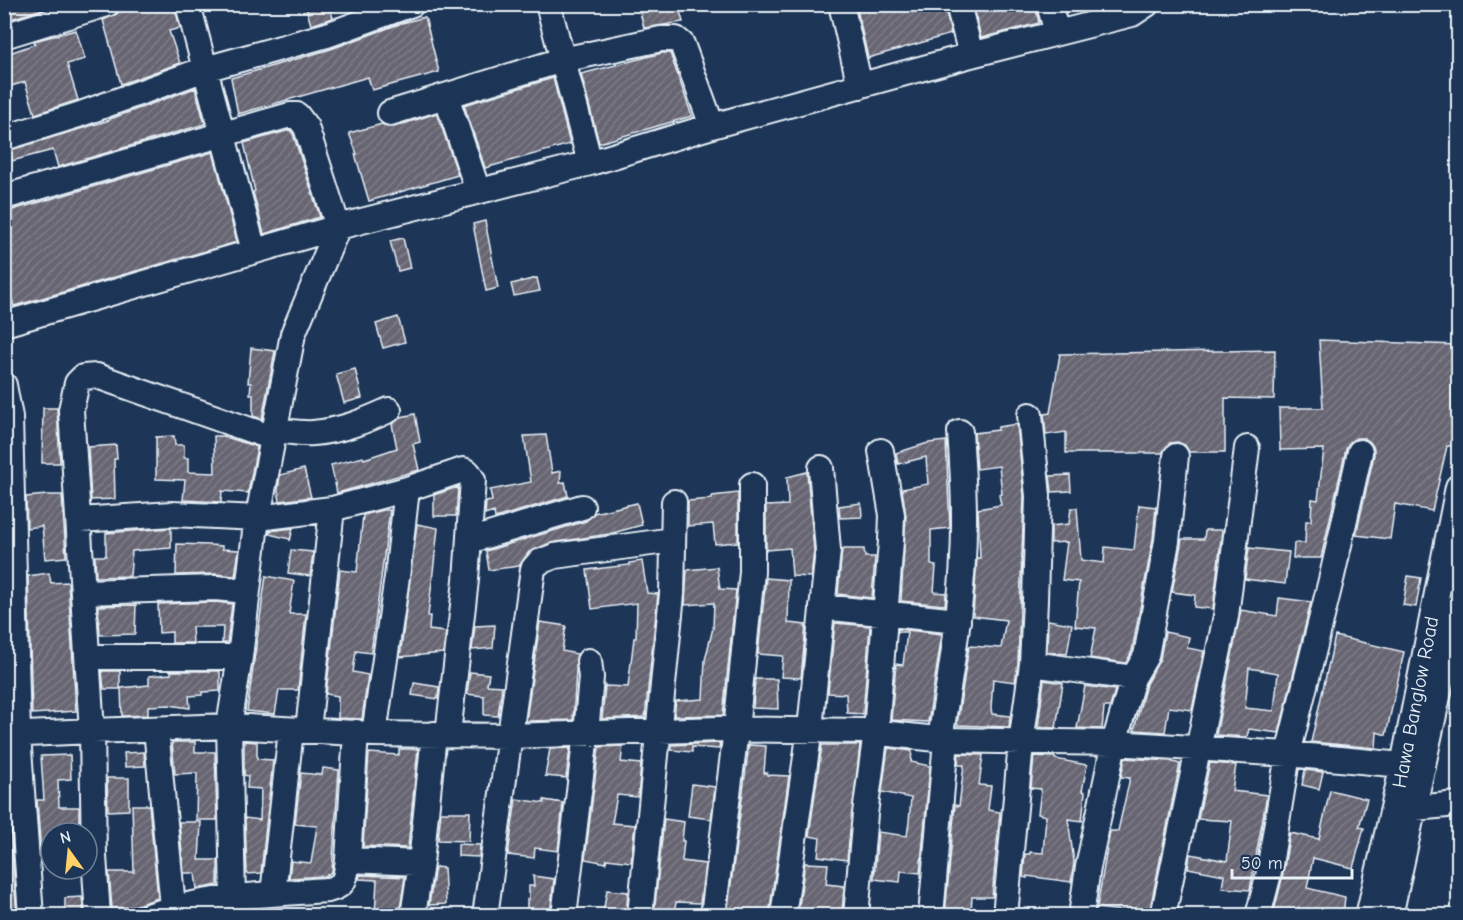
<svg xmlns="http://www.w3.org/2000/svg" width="1463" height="920" viewBox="0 0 1463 920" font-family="'Comic Neue',sans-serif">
	<defs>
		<pattern id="building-hatch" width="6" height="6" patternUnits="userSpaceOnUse" patternTransform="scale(1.5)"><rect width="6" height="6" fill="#676572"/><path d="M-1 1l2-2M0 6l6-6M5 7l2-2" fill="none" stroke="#7d7c87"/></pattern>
	</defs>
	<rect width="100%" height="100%" fill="#1d3557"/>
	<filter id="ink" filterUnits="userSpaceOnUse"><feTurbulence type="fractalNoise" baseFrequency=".0167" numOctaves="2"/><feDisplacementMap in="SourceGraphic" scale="12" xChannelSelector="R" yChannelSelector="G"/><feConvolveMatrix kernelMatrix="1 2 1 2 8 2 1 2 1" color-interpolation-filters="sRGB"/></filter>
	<g filter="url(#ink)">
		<!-- building -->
		<path fill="url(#building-hatch)" stroke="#e8f1f8" stroke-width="1.5" fill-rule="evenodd" d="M4,4H45L46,8L4,21Z
			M121,4H174L180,28L169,31L180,63L121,84L103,20L117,14L122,8Z
			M305,4H329L333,18L311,25Z
			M671,4H678L683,22L644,28L640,12Z
			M860,4H944L951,34L868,58L857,9L861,8Z
			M973,4H1035L1039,23L981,38Z
			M1064,4H1081L1082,7L1066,12Z
			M425,17L439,72L372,90L368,77L238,114L231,78L331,49L402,23Z
			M76,30L85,59L67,64L78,100L35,114L25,82L4,88V55L35,44L34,41Z
			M662,53H670L692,116L599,143L581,74Z
			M553,78L570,144L485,168L464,105Z
			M195,88L205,124L58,167L53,150L4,163V152L110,120V119Z
			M437,113L458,175L369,201L355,154H357L349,133L382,124L387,127H394Z
			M290,130L293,134L320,217L264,234L253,192L255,191L244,143Z
			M213,152L237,242L14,306L4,273V214L8,213L9,211Z
			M485,221L498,288L486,291L473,224Z
			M403,238L410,268L398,271L390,241Z
			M537,278L540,291L514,296L511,284Z
			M398,317L405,342L383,348L376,324Z
			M1319,340L1458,345V384H1452L1453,446H1447L1432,511L1395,504L1390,539L1356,535L1374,455V448L1370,442L1364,438H1356L1350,442L1346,449L1321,558H1293L1294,543H1305L1306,521H1311L1312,499L1318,500L1324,449L1280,450L1279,408H1323Z
			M251,348L275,351L262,419L253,416V394H250L251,383H248Z
			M1275,350L1274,399L1225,398V452H1189L1185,445L1177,442L1170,443L1162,453H1066V432L1046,435L1044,414L1050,413L1060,354Z
			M355,369L362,398L344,403L336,374Z
			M43,408H57L60,463H42Z
			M415,414L420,442L413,444L419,470L337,493L331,465L363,457L364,459L397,448L392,424L401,417Z
			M1017,424L1024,496L1018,663L1015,682L993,679L991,708L992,714L1010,716L1009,727L957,725L969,646L1001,648L1006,620L973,616L977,558H980L978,509L1001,505L999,495L1002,494L999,466L977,469L974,433L998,430V427Z
			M546,435L552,473L561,471L560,483L565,482L568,496L495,518L494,512L485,515L486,502L492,501L490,490L531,482L524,436Z
			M174,436L175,445H184V458H188V472L215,473L214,436H223L257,447L248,493L222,491L221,502L183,500L185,480L156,479V437Z
			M946,441L950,528L931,530V565L936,566L934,592L946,593L945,605L901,601L906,516L902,489L928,484L926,457L898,464L896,453L928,443Z
			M116,445L117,459H114L115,499L91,500L88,447Z
			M304,469L311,497L280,501L278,490L280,475Z
			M807,472L814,550L811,577L792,576L790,548L766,550V506L788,505L787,477Z
			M1070,475L1071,491L1052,492L1050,476Z
			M458,487L456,516H434V495Z
			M738,493V542L715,544L713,524L688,526V501L712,499V496Z
			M47,495H62L66,557L45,559L42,526L27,528L26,497Z
			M637,503L642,525L609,534L550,543L529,552L519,566L489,570L486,551L586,521L594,513Z
			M861,503L862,517L840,518L839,506Z
			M1139,505L1156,507L1153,539L1132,651L1126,663L1090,658L1096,628L1075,626L1079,582L1062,580L1067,542L1051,543V526L1069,524L1071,508H1077L1081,560L1104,563L1105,547L1134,550Z
			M384,510H390L371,653L356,651L353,672L368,675L362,719L338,718V696L326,694L340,570L357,572L363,515Z
			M417,524L438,528L428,616H430L429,630L446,632L443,653L400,657Z
			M171,528V548L132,551L130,576L96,577L95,556H106V533Z
			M293,528L290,541V539L269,534L270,531Z
			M1205,530H1222L1213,609L1194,607L1195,595L1172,592L1182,539H1204Z
			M177,544L209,545L222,546V549L239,550L235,576L215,574L176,575Z
			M1249,548L1289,552L1285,584L1245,579Z
			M842,549H864L865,557H875L872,598L838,594Z
			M291,550L313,552L310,576L288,573Z
			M642,561L647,593L658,594L645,717L602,719L605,686L628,687L634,638H636L637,603L592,609L587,570L630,565L629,563Z
			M717,567L720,589L736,590L723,715L674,716L676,701L703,699L705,660L713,628L714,603L685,605L687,570Z
			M49,573L51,583L68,582L76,711L32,714L28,576Z
			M266,576L294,581L289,614H306L298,690H279L275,714L247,711Z
			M1408,576L1421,578L1416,607L1403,605Z
			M766,578L789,580L788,623L806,625L801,678L781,677L783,656L758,654Z
			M1279,598L1311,602L1279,733L1249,729L1247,737L1216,735L1241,610L1277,616ZM1249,668L1278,673L1274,711L1245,708Z
			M215,602L232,604L227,643H222L223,627H192L193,643H172V632L159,633L158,604Z
			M136,605L135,634L100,635L98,606Z
			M1048,620L1072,624L1067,654L1047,652Z
			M540,622L566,626L562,651L577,654L573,720L526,721Z
			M835,623L870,626L863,714L847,713L846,694L828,693Z
			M495,625L493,648L472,650L475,626Z
			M898,629L942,634L928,722L891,720L896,664L903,665L907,632H898Z
			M1165,632L1189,637L1187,648L1204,651L1192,710L1169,707L1165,732L1134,730L1146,684L1160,659Z
			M1335,636L1404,652L1386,735L1377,732L1376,748L1311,742Z
			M102,671H120V689H104Z
			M171,671H220V691L202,692V695L189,696L190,708L169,705L148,706V715L122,716L121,688L149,685V676L171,674Z
			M470,672L489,674L487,685L502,686L498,716L484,715V696L467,694Z
			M755,679H777L778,709L753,708Z
			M1044,680L1063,683L1056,728L1038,727Z
			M414,683L439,687L438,699L412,695Z
			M1085,686L1115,690L1110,707H1104L1102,729L1077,728Z
			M244,741L257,742V759L273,760L261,873L247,874L245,818L260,820L261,789L247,788L248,776L244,775Z
			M172,742H195V752H215L217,820H196L197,773L175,774Z
			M720,743L719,749L692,747V752L671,750V745Z
			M749,745L766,746L764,773H767V775L789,776L769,915H727Z
			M822,745H860L847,860L818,856L820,838L809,836Z
			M623,746L621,762L641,764L638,797L617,795L612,823L635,825L631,862L607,859L606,863L585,859L599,747Z
			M570,748L566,778L545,776L550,749Z
			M888,748L912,751L911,762L930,766L920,873L901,871L900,882L874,879L878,832L907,836L909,822L911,798L882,792Z
			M399,749H418L408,848L363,846L369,753L399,755Z
			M144,752L145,766L125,767L124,753Z
			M959,754L983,755L979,785L991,786L988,810L1000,812L992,897H972L971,911L966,910V915H945L955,805L959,806L964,765H958Z
			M70,755L71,779L58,780L59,807H79V833H51V855H41L37,800H44L41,756Z
			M1034,756L1055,757V759L1087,765L1082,791L1085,792L1082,821L1068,819L1074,862L1071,882L1027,876V878L1023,877L1025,854H1030V852L1043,853L1046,816L1038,814L1041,789L1031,788Z
			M1125,758L1170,761L1180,764L1149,914L1097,908L1110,831H1118L1130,778L1121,777Z
			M1210,763L1236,765L1232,791L1267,795L1250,890L1222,888L1224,875L1188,868L1190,854L1227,861L1232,821L1198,819Z
			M323,768L339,770L332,872L325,876L289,878L291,861L311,863L317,826L295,824L301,773L322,775Z
			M1305,770L1323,772L1319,789L1302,785Z
			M107,778H129V810L108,811Z
			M692,784L715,787L711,819L688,816Z
			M1330,790L1367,799L1359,827L1364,828L1353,868L1313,858L1307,888L1345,897L1343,915H1273L1282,879L1290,833L1319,839Z
			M516,799L544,803V800L563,803L558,851L535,848L534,858L508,855Z
			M4,801H8L17,915H4Z
			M132,805H149L158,898L131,907L112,908L109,872H134Z
			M441,812H470L469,841L438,840Z
			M664,819L684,822L682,841H684L682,861L705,864L700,903L676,902L674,915H654Z
			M179,822H201L199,860H218V885L197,889L195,873H184Z
			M458,844L480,845L479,857L458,856Z
			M805,863L828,864L826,884L844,886L842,915L798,913Z
			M435,867L444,868L446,904L429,905Z
			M360,875L405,877L399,915H375L377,880L359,879Z
			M533,876L554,879L550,915H527V899H529V886H534Z
			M607,890L628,892L626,915L603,913Z
			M82,897L84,915H65V898Z
			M239,911L240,915H214L217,914Z"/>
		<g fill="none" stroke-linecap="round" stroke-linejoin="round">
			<!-- minor casing -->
			<g stroke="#e8f1f8" stroke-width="28">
				<path id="minor" d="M548,4L590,163
					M841,4L860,86
					M958,4L971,55
					M1049,4L1057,33
					M4,36L107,4
					M446,96L478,191
					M390,113L562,60L661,39H676L682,44L712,126
					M4,138L78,115L205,69L188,4
					M4,197L290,115H297L306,127L338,227L293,334L255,532L240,657L229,726L374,734L510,736L719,729L862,731L946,740L1114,743L1288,754L1423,767
					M254,251L205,69L327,35L412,4
					M4,324L338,227L590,163L712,126L971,55L1132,14L1147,4
					M4,385L10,417L18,735L31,916
					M275,430C287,431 300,434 313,433C340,431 365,421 389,410
					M79,520L172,514L258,518L332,509L407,489L463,470L468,472L473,480L466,580L448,734
					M469,541L582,507
					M84,592L215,588L247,591
					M822,607L958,621
					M88,657H240
					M1032,664L1133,678
					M156,729L173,907
					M308,730L332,509
					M374,734L397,577L407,489
					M4,735L92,731L94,856L98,916
					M940,739C952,665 965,590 964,515C964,488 962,460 960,432
					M1415,808L1458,804
					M348,860L421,863
					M273,894L291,730
					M233,897L229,726L92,731L71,410L77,383L83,377L97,376L273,438
					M148,916C206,896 268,894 328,890C347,885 345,878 348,860L356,732
					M413,916L421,863L434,734
					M485,916L533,569L539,562L555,556L673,540
					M564,916L586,734L591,677L589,661
					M640,916L672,594L674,502
					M713,916L736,730L752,572V485
					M783,916L810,729L828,550L821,468
					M856,916L865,814L876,731L891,541L892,515L881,451
					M931,916L946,740
					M1005,916L1021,743L1032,664L1035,601L1038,496L1030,415
					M1081,916L1088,867L1114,743L1133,678L1146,656L1167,541L1176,456
					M1163,916L1226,616L1247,448
					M1258,916L1268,877L1288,754L1332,576L1360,452
					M1368,916L1403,765L1458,487
					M1390,916L1458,605"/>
			</g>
			<!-- minor -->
			<use href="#minor" stroke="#1d3557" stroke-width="24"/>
		</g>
	</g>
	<g text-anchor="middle" stroke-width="5" stroke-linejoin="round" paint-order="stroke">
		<!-- street labels -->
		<g font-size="20" fill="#e8f1f8" stroke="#1d3557">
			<text transform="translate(1415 702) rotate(-79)" y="7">Hawa Banglow Road</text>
		</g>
	</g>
	<!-- margin -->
	<rect width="1463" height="920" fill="none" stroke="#1d3557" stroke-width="24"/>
	<rect x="12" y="12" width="1439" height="896" fill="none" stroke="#e8f1f8" stroke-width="2" filter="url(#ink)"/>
	<!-- north arrow -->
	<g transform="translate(69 851) rotate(345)"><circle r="28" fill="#1d3557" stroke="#6e8097" stroke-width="1.5"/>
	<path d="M0-4.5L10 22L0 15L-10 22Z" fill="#ffd166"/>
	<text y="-9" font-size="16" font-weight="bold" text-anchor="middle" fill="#e8f1f8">N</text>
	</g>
	<!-- scale -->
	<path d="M1232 869v9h120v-9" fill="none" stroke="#e8f1f8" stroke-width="3"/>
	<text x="1241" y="869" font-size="18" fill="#e8f1f8" stroke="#1d3557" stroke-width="4.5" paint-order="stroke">50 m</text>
</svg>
